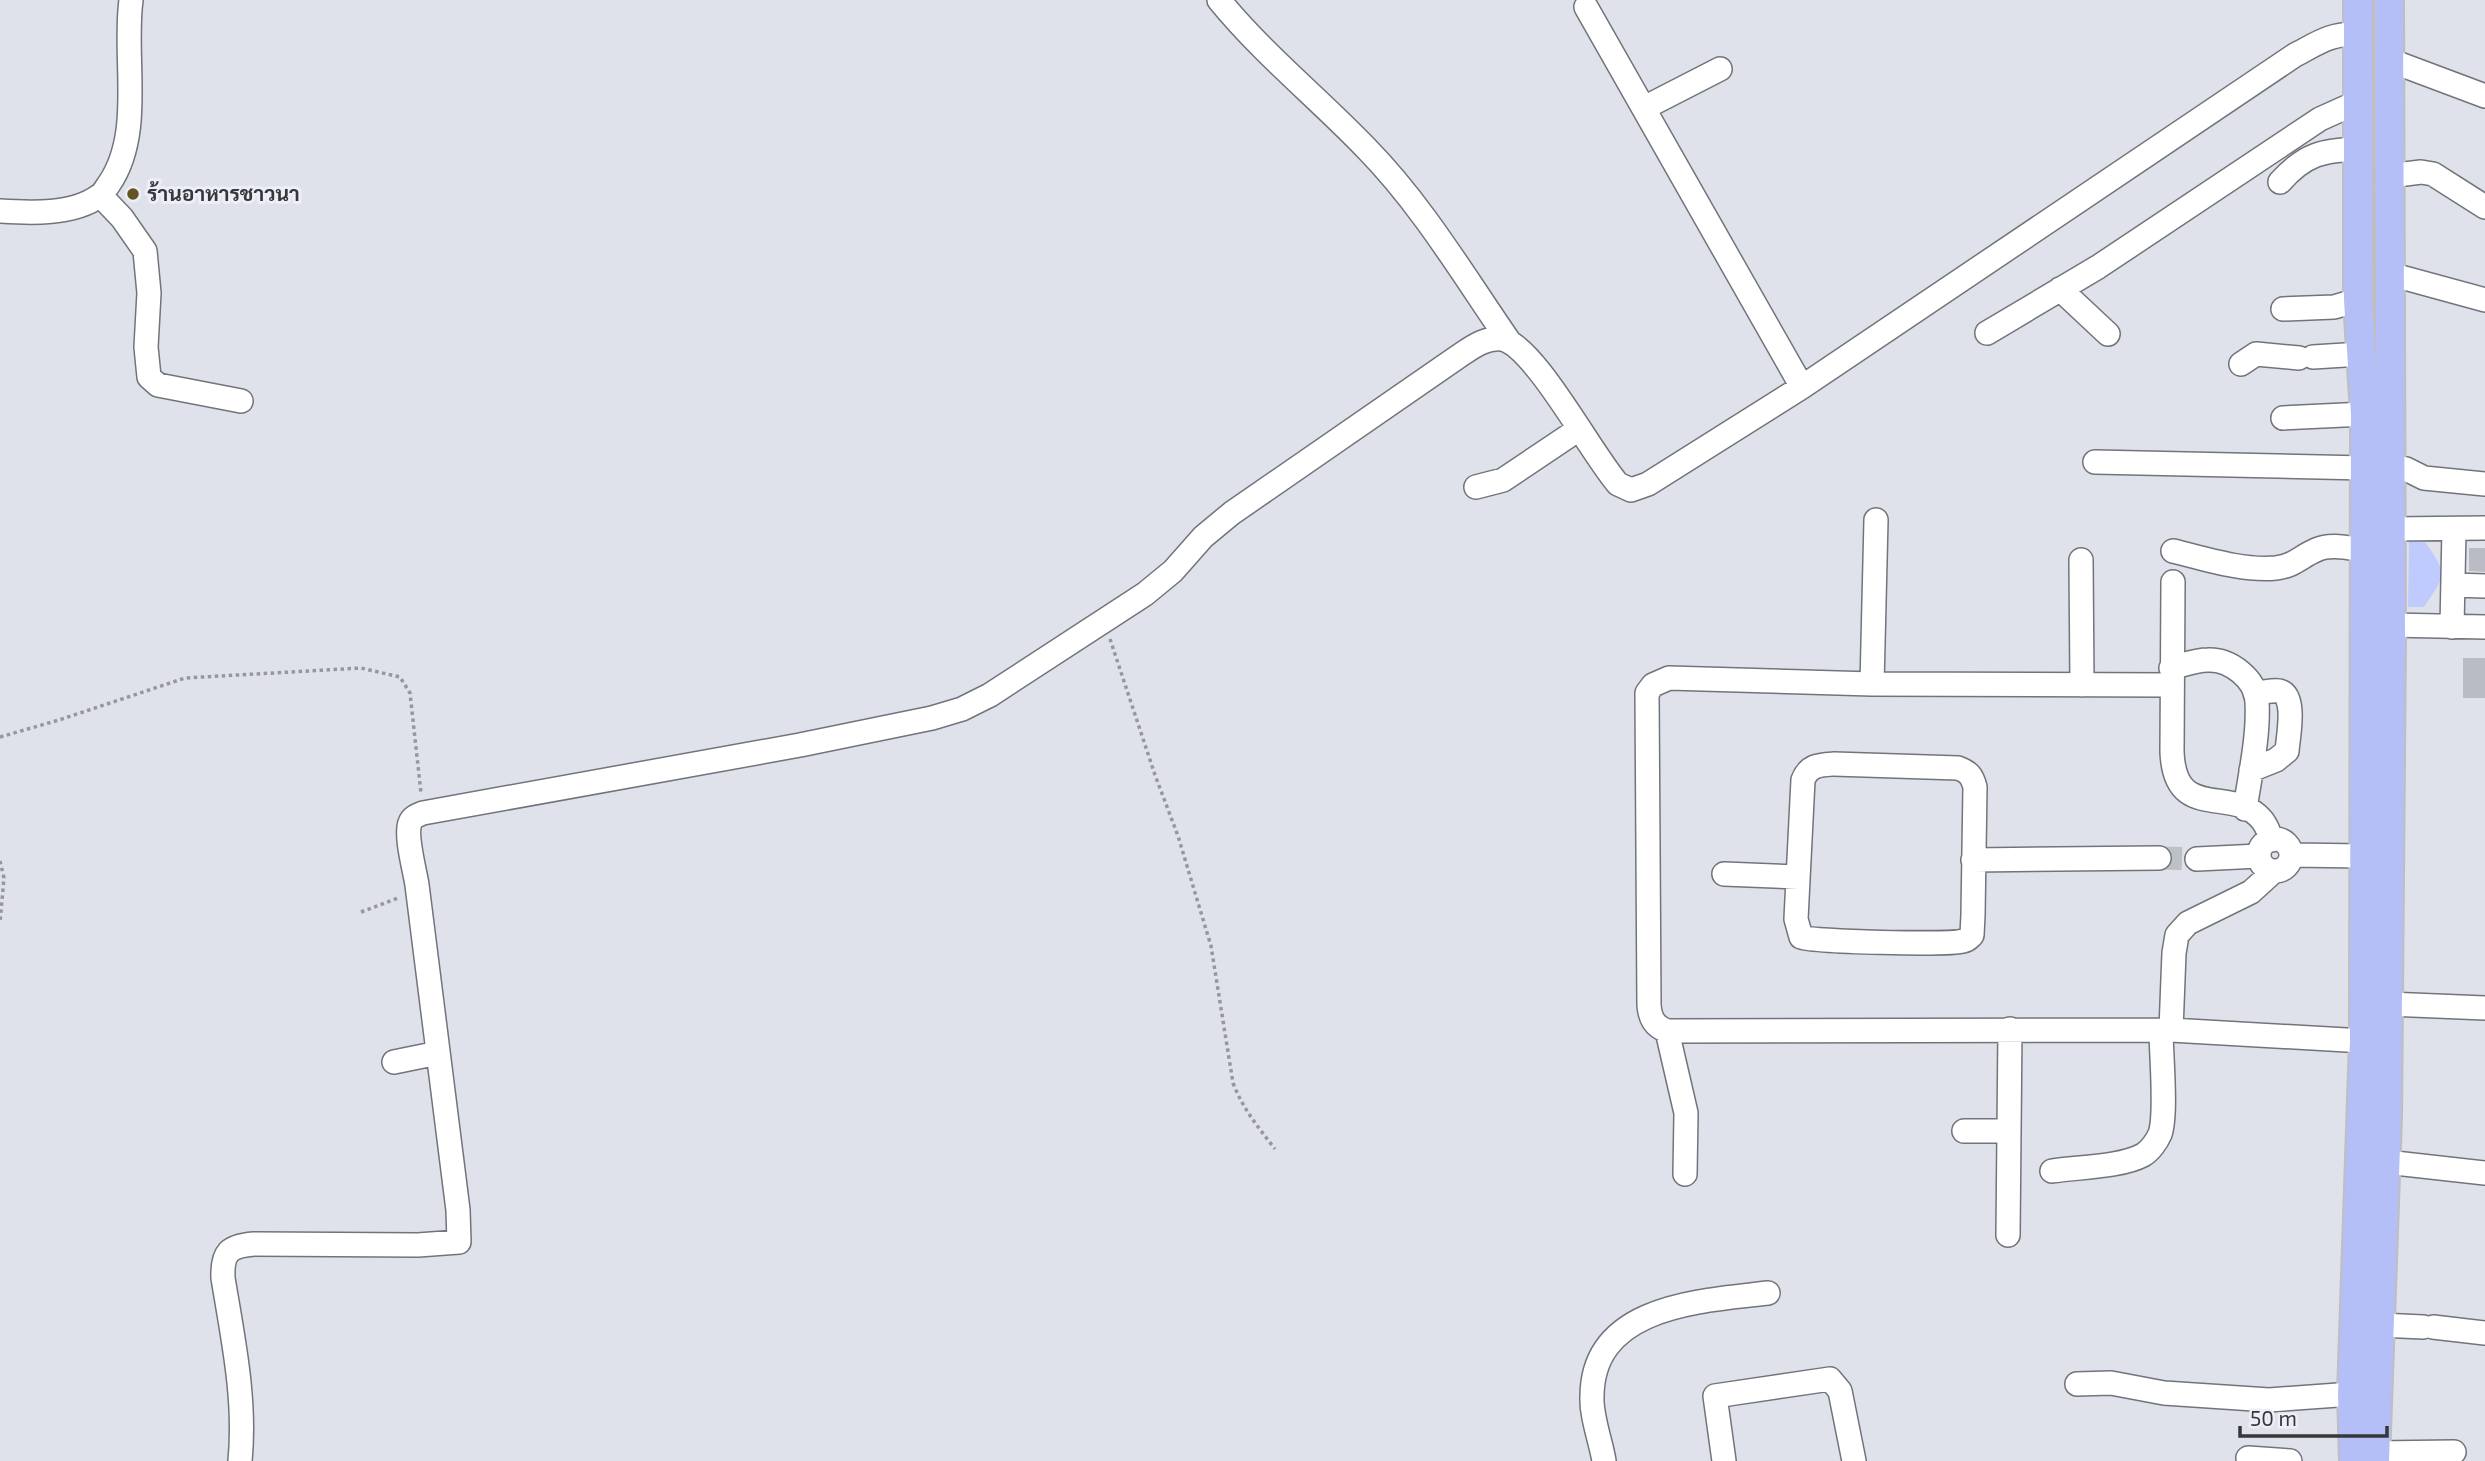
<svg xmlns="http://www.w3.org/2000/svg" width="2485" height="1461" viewBox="0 0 2485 1461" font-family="'Exo 2',Sarabun,sans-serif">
	<rect width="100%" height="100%" fill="#e0e2eb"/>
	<!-- green -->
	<path fill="#bfcbfc" d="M2409,541L2425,542C2448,574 2446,575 2424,607H2408Z"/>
	<!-- building -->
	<path fill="#babcc5" d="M2469,548H2485V572L2469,571Z
		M2463,658H2485V698H2463Z"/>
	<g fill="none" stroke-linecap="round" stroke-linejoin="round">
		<!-- minor-tunnel -->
		<path stroke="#bec0c8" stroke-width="23" stroke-dasharray="23 11" stroke-linecap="butt" d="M2159,858L2197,859"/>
		<!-- minor casing -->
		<g stroke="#72747b" stroke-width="26">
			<path id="minor" d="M1219,0C1263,54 1318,98 1366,148C1422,205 1464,276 1509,341
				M1586,7L1802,387
				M2389,60L2485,96
				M1644,108L1720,69
				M2389,176L2421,172L2433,174L2485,207
				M2280,182C2305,154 2323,150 2359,149
				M101,196L122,218L145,251L149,293L146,347L149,377L158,385L241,401
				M0,211C30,213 73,215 99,196C103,194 106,188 109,184C144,133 123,59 131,0
				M2390,274L2485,300
				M2060,289L2108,334
				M2283,309L2334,307L2358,300
				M1987,333L2098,267L2320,119L2360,101
				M2313,357L2361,354
				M2241,364L2256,354L2299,358
				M2283,418L2365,414
				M2095,462L2365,468
				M2391,467L2406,469L2424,478L2485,484
				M1476,487L1503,480L1579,429
				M2391,529L2485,528
				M2173,551C2206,559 2242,571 2276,568C2294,566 2300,557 2316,550C2330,543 2349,548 2364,550
				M2081,560L2082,685
				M2173,582L2172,752C2175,824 2233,784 2262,820C2267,826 2269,833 2272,840
				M2453,585L2485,586
				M2391,625L2485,627
				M2452,627L2454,529
				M2171,668C2183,665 2195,660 2208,660C2230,659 2256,679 2257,702C2259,736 2250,775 2245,809
				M1872,684L1876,520
				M2171,685L1872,684L1669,678L1653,685L1647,693L1649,1005C1650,1018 1654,1026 1667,1031L2171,1030L2364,1041
				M1834,764L1958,768C1969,772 1972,776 1975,787L1973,915L1972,935C1968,939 1968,940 1963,941C1950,945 1812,942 1801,937L1796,919L1803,780C1809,765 1819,765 1834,764Z
				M2251,770L2276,760L2287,751C2288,737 2297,695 2279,691C2272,690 2262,693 2255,693
				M2259 855a16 16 0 1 1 32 0a16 16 0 1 1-32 0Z
				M2291,855L2364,856
				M2197,859L2259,856
				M1973,860L2159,858
				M1724,874L1798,877
				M2388,1004L2485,1008
				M2171,1030L2174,953L2177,935L2188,923L2251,892L2274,871
				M1667,1031L1686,1113L1685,1174
				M394,1062L438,1053
				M1964,1131H2009
				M2386,1162L2485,1173
				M2052,1171C2078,1167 2121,1167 2143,1155C2150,1151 2157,1141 2160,1134C2167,1114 2161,1054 2161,1030
				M2008,1235L2010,1029
				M2380,1325L2423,1327
				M2433,1327L2485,1333
				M2077,1384L2111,1383L2164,1393L2269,1400L2352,1394
				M2376,1453L2454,1452
				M2248,1458L2290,1461
				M240,1461C246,1399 233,1339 223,1278C222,1252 229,1246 254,1244L418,1245L459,1242L458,1210L417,885C415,871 405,836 410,823C412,817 418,815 423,813L800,745L932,718L962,709L990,695L1145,594L1173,571L1203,537L1232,513L1462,354C1474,346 1487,337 1502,339C1535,346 1592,455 1618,484L1631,490L1648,484L1802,387L2295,55C2318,43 2331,33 2358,34
				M1604,1461C1601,1442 1591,1416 1592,1397C1592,1305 1701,1301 1768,1293
				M1724,1461L1715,1396L1830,1379L1840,1391L1854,1461"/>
		</g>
		<!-- major casing -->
		<g stroke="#bfbfc0" stroke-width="32">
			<path id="major" d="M2354,1461L2352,1394L2364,1041L2365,414L2358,300V0
				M2375,1461L2387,1118L2391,637L2389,0"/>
		</g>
		<!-- path -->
		<path stroke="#96979e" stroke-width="3.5" stroke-dasharray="3.5 3.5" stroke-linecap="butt" d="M1110,639L1155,775L1178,836L1211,946L1233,1083C1243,1109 1258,1127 1275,1149
			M0,737L59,720L185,678L361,668L400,677L410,693L421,793
			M0,861L4,878L0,922
			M361,912L398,898"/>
		<!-- minor -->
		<use href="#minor" stroke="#fff" stroke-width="23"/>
		<!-- major -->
		<use href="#major" stroke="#b5bff7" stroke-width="28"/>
	</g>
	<!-- markers -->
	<circle fill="#635522" stroke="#edeff8" stroke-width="2.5" cx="133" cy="194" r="7"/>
	<g text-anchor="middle" stroke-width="6" stroke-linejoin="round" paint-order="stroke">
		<!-- poi labels -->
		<g font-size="21" font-weight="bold" fill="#36373a" stroke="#edeff8" text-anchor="start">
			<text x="147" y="201">ร้านอาหารชาวนา</text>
		</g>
	</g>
	<!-- scale -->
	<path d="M2240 1426v10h147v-10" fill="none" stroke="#36373a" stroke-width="3.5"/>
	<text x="2250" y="1426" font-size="21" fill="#36373a" stroke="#edeff8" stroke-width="5" paint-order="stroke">50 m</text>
</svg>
